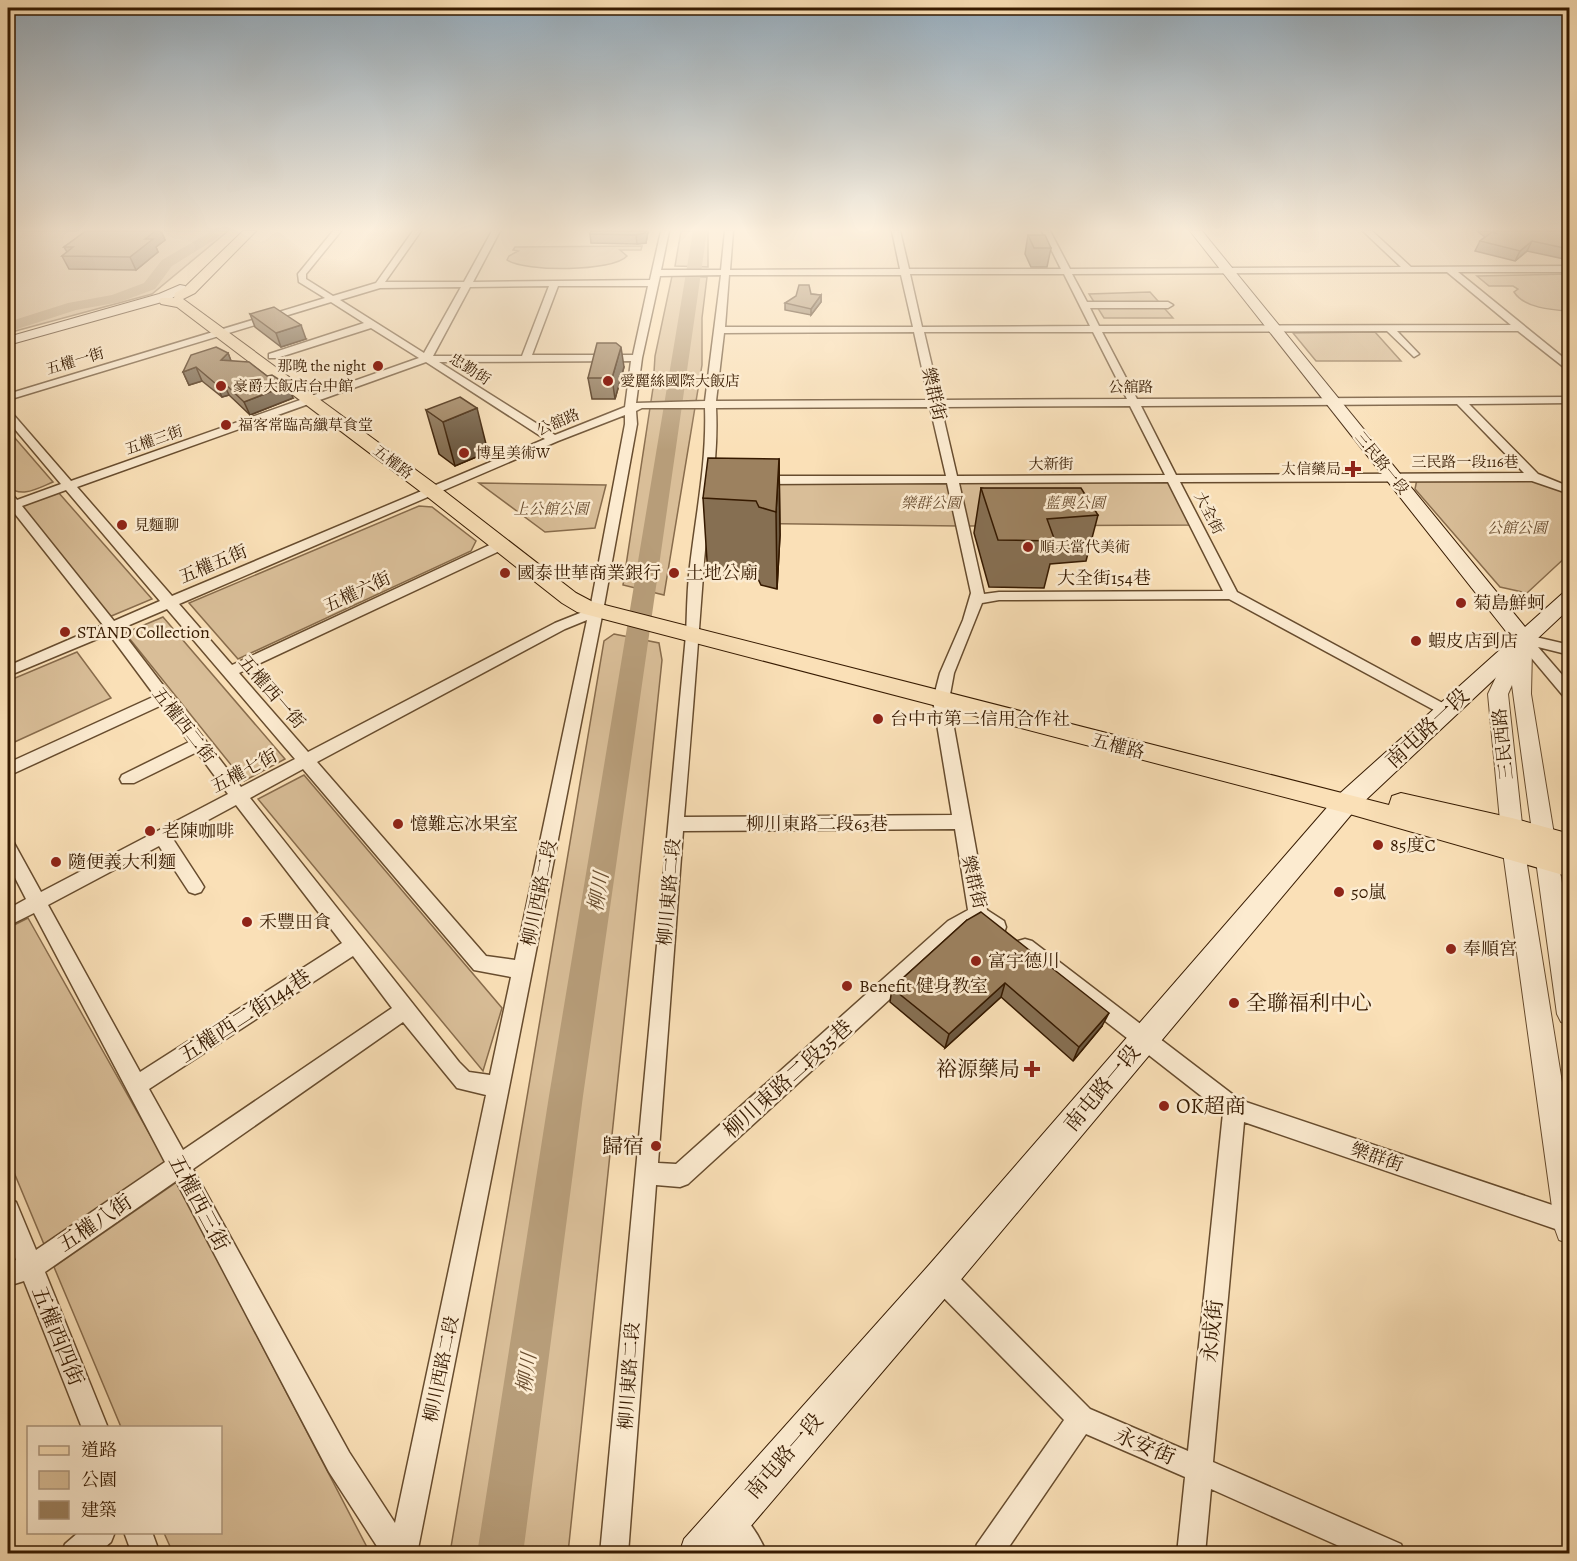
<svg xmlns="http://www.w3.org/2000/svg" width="1577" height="1561" viewBox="0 0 1577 1561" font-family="Alegreya,'Noto Serif TC',serif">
	<rect width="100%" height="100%" fill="#fae0b7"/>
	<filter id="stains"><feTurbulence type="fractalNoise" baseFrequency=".00333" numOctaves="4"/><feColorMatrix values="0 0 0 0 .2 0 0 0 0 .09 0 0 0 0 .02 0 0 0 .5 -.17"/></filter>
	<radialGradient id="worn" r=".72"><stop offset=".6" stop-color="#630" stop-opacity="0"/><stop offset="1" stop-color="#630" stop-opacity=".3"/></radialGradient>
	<!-- green -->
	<path fill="#d9be98" stroke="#886c4c" stroke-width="1.5" d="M8,231H228L152,294L8,333Z
		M681,231H708V267L675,266Z
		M642,246L641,250H620L627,256C613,272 525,272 507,260L509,256L518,251L513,250L515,247Z
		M1569,274V311C1552,310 1524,308 1514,292L1518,289L1513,286H1489L1477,276Z
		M672,276L707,277L702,318V365L664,595L623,585L653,388L655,356Z
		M1150,292L1173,318H1104L1089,294Z
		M1375,332L1401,361H1316L1293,333Z
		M8,430L53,482C38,488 21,499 8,486Z
		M1516,475L1569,491V554L1527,593L1500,587L1415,489L1417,479Z
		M716,481H950L959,526L712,523Z
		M957,481H1171L1193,525L966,526Z
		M479,483L606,485L595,528L545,532Z
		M58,492L152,599L109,617L20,508L23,504Z
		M419,506L432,507L476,541L471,551L238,659L189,603Z
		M163,617L285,759L244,781L125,633Z
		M614,634L659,643L662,660L568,1553H450L604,641Z
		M77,652L111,698L8,745V681Z
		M304,775L502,1008L483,1071L258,799Z
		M28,918L167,1165L46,1249L8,1158V928Z
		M177,1182L370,1553H173L164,1533L220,1532V1428L121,1427L54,1267Z"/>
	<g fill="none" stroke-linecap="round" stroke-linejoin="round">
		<!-- river -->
		<path fill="#b79d79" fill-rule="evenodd" d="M212,231L219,235L217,238L172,266L155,289L120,302L76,310L8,332V322L68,303L112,295L144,283L162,260Z
			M693,231H707L583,1096L523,1554H477L549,1096Z"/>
		<!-- minor casing -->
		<g stroke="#674c2e" stroke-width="3">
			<path id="minor" d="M333,231H341L306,274V279L333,296L376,283L413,231H421L385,282H464L492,231H500L473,282L650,280L661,231H669L661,270H721L725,231H733L730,270L900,269L892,231H900L909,269H1061L1042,231H1050L1070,269L1401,267L1363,231H1372L1411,267L1570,266V272H1458L1570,363V372L1518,331H1397L1419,354L1414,357L1387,331L1102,332L1137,399L1570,397V403L1469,404L1538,474L1570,487V494L1532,481L1180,482L1237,592L1450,707L1453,711L1450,715L1445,716L1229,599L999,600L982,603L954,673L949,700L987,910L1004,921L1006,927L1004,933L997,935L977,924L962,933L688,1184L680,1187L656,1185L628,1554H600L686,635C687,615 687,595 689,575C695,518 707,465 705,408H642L636,411L637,424L603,611L417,1554H382L329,1472L176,1181L45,1272L108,1428H82L24,1281L8,1286V1262L16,1260L8,1238V1199L16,1202L36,1250L165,1162L34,913L8,926V909L26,899L8,864V841L14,843L41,892L228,794L197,752L134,783H122L120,779L122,775L189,742L162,705L8,776V763L155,696L109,634L8,676V666L103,625L12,510L8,511V493L12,494L17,500L61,484L8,421V412L12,413L71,481L419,358L371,328L277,358H269V354L364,323L331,302L8,400V394L325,298L299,282L298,274ZM1447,272L1511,325L1099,326L1090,308H1168L1173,305L1168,302H1087L1072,274ZM910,274H1064L1090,326L922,327ZM721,275L705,401L636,403L642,358L660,276ZM729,275H901L913,327H725ZM549,286L522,356H433L470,287ZM558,286H648L633,355H532ZM461,287L424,353L340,300L380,288ZM914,332L929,400L716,401L724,333ZM924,332H1093L1127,399L940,400ZM631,361L625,407L555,435L439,362ZM426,362L545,439L172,596L77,487ZM1457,404L1524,473L1176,475L1141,406ZM1130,406L1165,475L957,476L941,407ZM930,407L946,476H758L752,480L758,484L947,483L971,593L963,620L940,673L933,700L952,815L684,817C691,737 697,656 703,576C706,519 719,465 716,408ZM625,415V424L590,609L555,623L308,752L239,673L506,548L507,545L506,542H496L232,665L179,604L558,441ZM1168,482L1223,591L999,592L984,594L959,483ZM66,490L160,601L114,621L22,506ZM167,609L295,759L241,787L120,629ZM587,620L515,960L486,956L317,762L565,629ZM303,769L474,970L511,977L490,1075L469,1072L459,1062L250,798ZM236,805L342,943L140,1072L48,905L159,846L189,892L195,894L201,892L204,887L201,882L173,839ZM955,829L968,910L948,921L676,1164L658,1163L683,831ZM353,956L392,1008L183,1150L149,1089ZM403,1022L457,1088L486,1095L395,1523L349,1452L193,1169Z
				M1523,634L1570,645V655L1538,647L1570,684V699L1565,698L1518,642L1516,639Z
				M1025,939L1032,941L1240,1100L1570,1211V1234L1244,1122L1213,1462L1401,1544L1405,1554H1357L1211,1489L1205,1554H1177L1185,1477L1086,1434L1004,1554H973L977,1544L1064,1420L932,1286L929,1277L932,1268L941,1265L950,1268L1090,1409L1188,1451L1223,1113L1018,953L1015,947L1018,941Z
				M729,1506C746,1513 760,1537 767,1554H736L715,1520L719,1510Z
				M79,1532H115L111,1542L97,1554H61L65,1544Z
				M124,1532H152L160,1554H132Z"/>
		</g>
		<!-- tertiary casing -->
		<g stroke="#674c2e" stroke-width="2">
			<path id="tertiary" d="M1523,633L1529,635L1532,639L1530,645L1532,649L1531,694L1570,932V1025L1561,1022L1557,1014L1512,685L1508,694L1525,852L1570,1132V1244L1559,1240L1555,1229L1503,852L1488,694L1514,639L1517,635Z"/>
		</g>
		<!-- secondary casing -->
		<g stroke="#361a00" stroke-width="2">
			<path id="secondary" d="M1190,231H1202L1525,627L1563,593L1570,591V608L1355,810L953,1289L727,1554H679L684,1539L929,1265L1337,796L1512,639Z
				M180,285L185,286L187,289L169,300L8,345V337L159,294Z"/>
		</g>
		<!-- primary casing -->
		<g stroke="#361a00" stroke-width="2">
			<path id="primary" d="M243,231H256L195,293L183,299L439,487L576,593L593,602L1389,805L1392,796L1401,793L1512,818L1570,834V877L1346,813L577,612L562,603L425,495L177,307L161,304L159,301L161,298H174L175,293L185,287Z"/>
		</g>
		<!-- minor -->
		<use href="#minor" fill="#fcebd0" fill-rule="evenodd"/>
		<!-- tertiary -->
		<use href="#tertiary" fill="#fcebd0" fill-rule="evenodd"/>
		<!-- secondary -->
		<use href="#secondary" fill="#fcebd0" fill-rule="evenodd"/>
		<!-- primary -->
		<use href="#primary" fill="#fae0b7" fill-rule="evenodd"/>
	</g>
	<!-- wall -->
	<path fill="#866f52" stroke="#361a00" stroke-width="1.5" d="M86,231H161L165,240L156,247L158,252L136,270L69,269L62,256L67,252L64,247Z
		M591,231H648L646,243L637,244L591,243L590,234Z
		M1477,231H1569V260L1527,251L1515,261L1475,251L1480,241L1485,237Z
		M1028,235L1051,248L1047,267H1031L1025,254Z
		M811,294L821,295V302L811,315L785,310V303Z
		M250,314L306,339L281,347L255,327Z
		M228,353L231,361L293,398L250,415L229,395L222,397L202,381L189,385L183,372Z
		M624,367L615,399H592L588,378Z
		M426,410L488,452L455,466L439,454Z
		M779,459L780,535L777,589L761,585L758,579L708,576L703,498Z
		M981,488L1098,515L1086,561L1050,564L1044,588L989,587L974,533Z
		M967,920L1102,1026L1073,1061L1001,997L945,1048L890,1002L892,988Z"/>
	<!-- shaded-wall -->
	<path fill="#6d5a42" stroke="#361a00" stroke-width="1.5" d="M155,231H161L165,240L156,247L158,252L136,270L130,257L145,239Z
		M645,231H648L646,243L637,244L636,235Z
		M1532,241L1527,251L1515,261L1520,251Z
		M821,295V302L811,315V309Z
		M301,325L306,339L281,347L276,333Z
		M621,347L624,367L615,399L612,378Z
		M228,353L233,366L221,360Z
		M196,367L202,381L189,385L183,372Z
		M223,382L229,395L222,397L216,384Z
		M288,385L293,398L250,415L244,402Z
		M477,408L488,452L455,466L443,422Z
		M779,459L780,535L777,589L776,512Z
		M1005,983L1001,997L945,1048L949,1034Z
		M1109,1013L1102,1026L1073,1061L1079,1047Z"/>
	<!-- building -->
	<path fill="#9c815f" stroke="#361a00" stroke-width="1.5" d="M86,231H155L145,239H153L130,257L62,256L73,247H64Z
		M591,231H645V233L636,235L590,234Z
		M1494,231H1569V249L1532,241L1520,251L1480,241L1492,232L1496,233Z
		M1028,235H1045L1051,248H1034Z
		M799,285H809L811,294L821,295L811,309L785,303L796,296Z
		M274,307L301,325L276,333L250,314Z
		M597,343H616L621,347L612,378H588Z
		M216,347L228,353L221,360L249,362L267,376L272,375L288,385L244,402L223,382L216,384L196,367L183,372L191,355Z
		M460,397L477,408L443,422L426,410Z
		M708,458L779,459L776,512L759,507L756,501L703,498Z
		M981,488H1081L1098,515L1047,519L1055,541L998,540Z
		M981,912L1109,1013L1079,1047L1005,983L949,1034L892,988L967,920Z"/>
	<!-- sky -->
	<linearGradient id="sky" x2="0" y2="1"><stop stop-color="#94abbc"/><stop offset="0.51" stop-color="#fdf1df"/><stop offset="1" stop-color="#fdf1df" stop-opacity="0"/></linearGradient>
	<rect width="1577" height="450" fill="url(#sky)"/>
	<!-- markers -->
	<g fill="#8f2418" stroke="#fcebd0" stroke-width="2">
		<circle cx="378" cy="366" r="6"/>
		<circle cx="608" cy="381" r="6"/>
		<circle cx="221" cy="386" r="6"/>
		<circle cx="226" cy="425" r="6"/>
		<circle cx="464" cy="453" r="6"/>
		<path d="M1350 460h6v6h6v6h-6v6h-6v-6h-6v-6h6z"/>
		<circle cx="122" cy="525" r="6"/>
		<circle cx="1028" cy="547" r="6"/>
		<circle cx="505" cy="573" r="6"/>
		<circle cx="674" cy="573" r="6"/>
		<circle cx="1461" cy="603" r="6"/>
		<circle cx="65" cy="632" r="6"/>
		<circle cx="1416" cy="641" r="6"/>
		<circle cx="878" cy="719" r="6"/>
		<circle cx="398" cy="824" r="6"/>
		<circle cx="150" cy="831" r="6"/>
		<circle cx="1378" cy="845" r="6"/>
		<circle cx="56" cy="862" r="6"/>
		<circle cx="1339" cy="892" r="6"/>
		<circle cx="247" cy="922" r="6"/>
		<circle cx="1451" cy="949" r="6"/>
		<circle cx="976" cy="961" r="6"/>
		<circle cx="847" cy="986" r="6"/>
		<circle cx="1234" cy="1003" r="6"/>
		<path d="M1029 1060h6v6h6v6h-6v6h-6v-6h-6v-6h6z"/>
		<circle cx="1164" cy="1106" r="6"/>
		<circle cx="656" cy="1146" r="6"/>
	</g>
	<g text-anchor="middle" stroke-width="5" stroke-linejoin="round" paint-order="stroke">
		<!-- far-street labels -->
		<g font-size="15" fill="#361a00" stroke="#fcebd0">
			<text transform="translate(75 361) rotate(-17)" y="5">五權一街</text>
			<text transform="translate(470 369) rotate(32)" y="5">忠勤街</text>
			<text x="1131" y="392">公舘路</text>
			<text transform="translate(558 422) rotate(-23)" y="5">公舘路</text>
			<text transform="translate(154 440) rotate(-19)" y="5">五權三街</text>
			<text transform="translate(393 462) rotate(37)" y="5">五權路</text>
			<text x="1465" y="467">三民路一段116巷</text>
			<text transform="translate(1382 463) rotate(51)" y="5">三民路一段</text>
			<text x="1051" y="469">大新街</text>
			<text transform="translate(1209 513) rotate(63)" y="5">大全街</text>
		</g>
		<!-- far-poi labels -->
		<g font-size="15" fill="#361a00" stroke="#fcebd0" text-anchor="start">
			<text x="366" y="371" text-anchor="end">那晚 the night</text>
			<text x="620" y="386">愛麗絲國際大飯店</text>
			<text x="233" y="391">豪爵大飯店台中館</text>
			<text x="238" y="430">福客常臨高纖草食堂</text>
			<text x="476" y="458">博星美術W</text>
			<text x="1341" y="474" text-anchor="end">太信藥局</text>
			<text x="134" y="530">見麵聊</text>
			<text x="1040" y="552">順天當代美術</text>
		</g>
		<!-- far-park labels -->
		<g font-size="15" font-style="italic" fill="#674b2e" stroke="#fcebd0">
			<text x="931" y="508">樂群公園</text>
			<text x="1075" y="508">藍興公園</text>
			<text x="551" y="514">上公館公園</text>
			<text x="1517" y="533">公館公園</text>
		</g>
		<!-- street labels -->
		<g font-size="18" fill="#361a00" stroke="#fcebd0">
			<text transform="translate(934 394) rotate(77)" y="6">樂群街</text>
			<text transform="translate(213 564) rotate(-23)" y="6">五權五街</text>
			<text x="1104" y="584">大全街154巷</text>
			<text transform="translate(357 592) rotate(-25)" y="6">五權六街</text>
			<text transform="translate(272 692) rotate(49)" y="6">五權西一街</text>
			<text transform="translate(184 725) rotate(52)" y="6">五權西二街</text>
			<text transform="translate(1503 744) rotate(-96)" y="6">三民西路</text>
			<text transform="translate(1118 746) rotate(14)" y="6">五權路</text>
			<text transform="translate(244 771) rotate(-28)" y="6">五權七街</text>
			<text x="817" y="830">柳川東路二段63巷</text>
			<text transform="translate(974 882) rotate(76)" y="6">樂群街</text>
			<text transform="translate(669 892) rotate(-85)" y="6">柳川東路二段</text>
			<text transform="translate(539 893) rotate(-78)" y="6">柳川西路二段</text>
			<text transform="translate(1377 1157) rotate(19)" y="6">樂群街</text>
			<text transform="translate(441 1369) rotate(-78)" y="6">柳川西路二段</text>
			<text transform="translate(629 1376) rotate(-86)" y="6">柳川東路二段</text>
		</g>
		<!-- poi labels -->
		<g font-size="18" fill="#361a00" stroke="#fcebd0" text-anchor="start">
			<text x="517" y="579">國泰世華商業銀行</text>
			<text x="686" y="579">土地公廟</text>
			<text x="1473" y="609">菊島鮮蚵</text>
			<text x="77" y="638">STAND Collection</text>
			<text x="1428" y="647">蝦皮店到店</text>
			<text x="890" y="725">台中市第二信用合作社</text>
			<text x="410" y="830">憶難忘冰果室</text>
			<text x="162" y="837">老陳咖啡</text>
			<text x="1390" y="851">85度C</text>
			<text x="68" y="868">隨便義大利麵</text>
			<text x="1351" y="898">50嵐</text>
			<text x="259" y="928">禾豐田食</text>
			<text x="1463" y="955">奉順宮</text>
			<text x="988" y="967">富宇德川</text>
			<text x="859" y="992">Benefit 健身教室</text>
		</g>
		<!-- water labels -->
		<g font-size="20" font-style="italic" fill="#6a4e30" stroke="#fcebd0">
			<text transform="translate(598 892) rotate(-81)" y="7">柳川</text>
			<text transform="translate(526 1373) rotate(-82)" y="7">柳川</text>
		</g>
		<!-- near-street labels -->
		<g font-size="21" fill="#361a00" stroke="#fcebd0">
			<text transform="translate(1427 728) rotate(-43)" y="7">南屯路一段</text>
			<text transform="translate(245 1016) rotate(-33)" y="7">五權西二街144巷</text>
			<text transform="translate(788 1079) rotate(-42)" y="7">柳川東路二段35巷</text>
			<text transform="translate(1102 1088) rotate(-50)" y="7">南屯路一段</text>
			<text transform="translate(199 1203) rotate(62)" y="7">五權西三街</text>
			<text transform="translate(95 1223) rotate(-34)" y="7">五權八街</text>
			<text transform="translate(1212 1331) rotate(-84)" y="7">永成街</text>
			<text transform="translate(58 1336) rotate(68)" y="7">五權西四街</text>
			<text transform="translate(1145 1446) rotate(23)" y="7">永安街</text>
			<text transform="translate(784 1456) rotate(-49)" y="7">南屯路一段</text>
		</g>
		<!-- near-poi labels -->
		<g font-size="21" fill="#361a00" stroke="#fcebd0" text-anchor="start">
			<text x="1246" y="1010">全聯福利中心</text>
			<text x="1020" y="1076" text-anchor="end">裕源藥局</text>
			<text x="1176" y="1113">OK超商</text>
			<text x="644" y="1153" text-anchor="end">歸宿</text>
		</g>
	</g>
	<!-- margin -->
	<rect width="1577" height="1561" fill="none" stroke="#fae0b7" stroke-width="30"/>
	<rect x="9" y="9" width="1559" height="1543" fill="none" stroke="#361a00" stroke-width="3"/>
	<rect x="15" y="15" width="1547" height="1531" fill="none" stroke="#361a00" stroke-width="1.5"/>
	<!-- legend -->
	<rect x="27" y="1426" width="195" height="108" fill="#fcebd0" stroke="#ad977d" stroke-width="1.5"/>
	<rect x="39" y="1446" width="30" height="9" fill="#fae0b7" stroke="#ad977d" stroke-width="1.5"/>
	<text x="81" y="1456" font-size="18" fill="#361a00">道路</text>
	<rect x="39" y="1471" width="30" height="18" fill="#d9be98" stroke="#ad977d" stroke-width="1.5"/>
	<text x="81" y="1486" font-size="18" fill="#361a00">公園</text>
	<rect x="39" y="1501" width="30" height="18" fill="#9c815f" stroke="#ad977d" stroke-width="1.5"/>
	<text x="81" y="1516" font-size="18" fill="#361a00">建築</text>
	<rect width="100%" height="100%" filter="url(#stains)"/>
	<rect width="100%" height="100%" fill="url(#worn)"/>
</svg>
